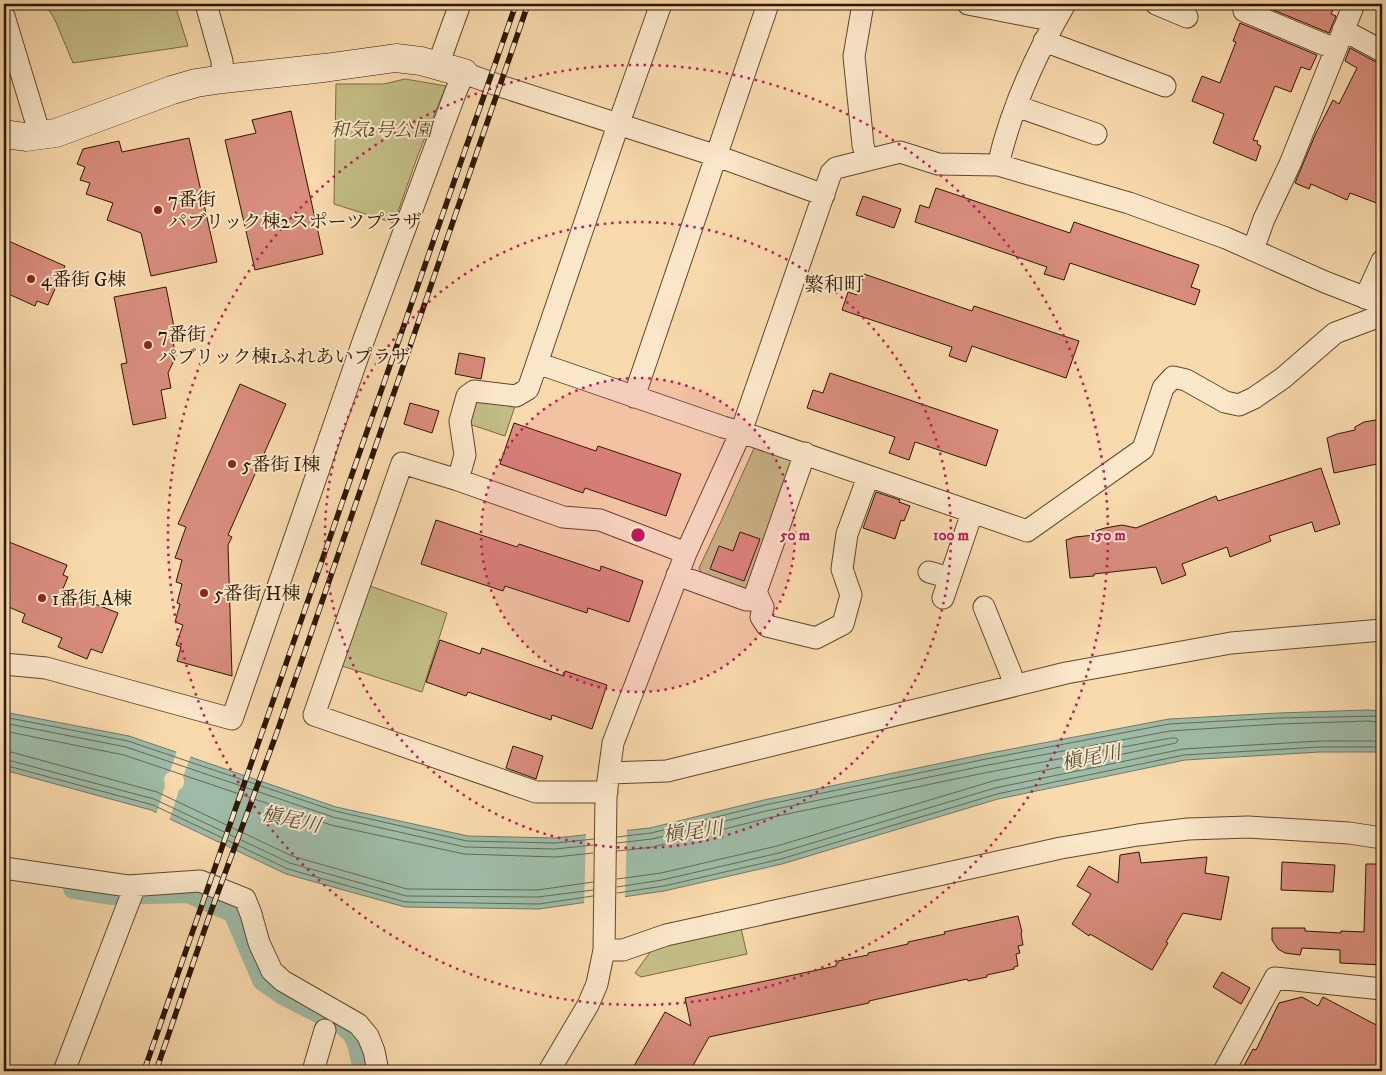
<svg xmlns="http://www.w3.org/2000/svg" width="1386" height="1075" viewBox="0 0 1386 1075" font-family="'IM FELL DW Pica','Noto Serif JP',serif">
	<rect width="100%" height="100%" fill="#f9daad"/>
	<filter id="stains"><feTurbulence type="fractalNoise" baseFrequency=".004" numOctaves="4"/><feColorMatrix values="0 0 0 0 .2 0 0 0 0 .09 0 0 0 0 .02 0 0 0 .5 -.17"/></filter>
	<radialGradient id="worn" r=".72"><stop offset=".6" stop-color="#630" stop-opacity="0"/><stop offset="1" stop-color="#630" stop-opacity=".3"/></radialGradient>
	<!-- green -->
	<path fill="#c4bd85" stroke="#786a44" d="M60,4H190L176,8L188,46L73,63L55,20L49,10Z
		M405,79L446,86L418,155L394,223L334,204L336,84H384Z
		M477,400L516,403L505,436L469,424Z
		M755,446L789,458L793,465L752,586L743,591L702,574L699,568L723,517Z
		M367,585L447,613L422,692L339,665Z
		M740,924L747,954L641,977L635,973L651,951L683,937Z"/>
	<!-- water -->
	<path fill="#9ebba7" stroke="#707965" d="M1368,710L1382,711V752H1320L1185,760L998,799L782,864L664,891L539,909L405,907L286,874L151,810L4,770V712L129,736L336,807L468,836L555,838L650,828L764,800L980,755L1169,719L1278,713Z"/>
	<!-- pier -->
	<path fill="#f9daad" d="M177,750L191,755L183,777L184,780V784L182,788L179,790L169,821L156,815L165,786L164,778L166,774L170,772Z
		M627,828L625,899L584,905L586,832Z"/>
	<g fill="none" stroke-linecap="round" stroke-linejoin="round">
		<!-- shore -->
		<path stroke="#646954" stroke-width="1" d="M4,717L128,741L335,811L467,841L555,843L594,839
			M4,723L126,747L333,817L465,847L555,849L593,845
			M4,731L124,755L331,825L464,854L556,857L593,853
			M4,751L11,752L157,792L292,856L407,889L538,890L593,882
			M4,759L154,799L290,863L406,896L538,897L593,890
			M4,765L153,805L288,869L405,902L539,904L593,896
			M617,837L651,833L765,805L981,760L1169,724L1278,718L1382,716
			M617,843L652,839L766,811L983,766L1170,731L1278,724L1368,721L1382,722
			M617,879L661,873L777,846L993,781L1176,743L1178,740L1176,738H1171L984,773L768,818L653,847L617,851
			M617,887L662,880L779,853L995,788L1183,749L1320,741H1382
			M617,893L664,886L781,859L997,794L1184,755L1320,747H1382"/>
		<!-- canal -->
		<path stroke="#9ebba7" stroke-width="22" d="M74,888L111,894L188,892L234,912L263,980L283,994L344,1025L353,1033L358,1043L364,1071"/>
	</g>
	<!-- building -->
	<path fill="#d98d7d" stroke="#2b1702" d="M1259,4H1336L1331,14L1336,16L1329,33Z
		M1240,23L1317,55L1310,70L1301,67L1291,92L1275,86L1253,140L1258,141L1257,144L1261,146L1256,161L1213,143L1224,114L1192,101L1202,76L1220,83L1236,42L1233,41Z
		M1350,48L1376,62L1382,63V205L1350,193L1347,200L1311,184L1309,189L1295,183L1316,133L1333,100L1339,104L1357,68L1345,61Z
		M291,111L323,254L255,270L225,140L256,133L252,120Z
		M189,138L217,262L151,276L141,233L107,220L113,203L86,194L90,183L80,180L85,167L77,164L83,149L119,141L122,152Z
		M936,188L1070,233L1074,222L1199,265L1191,287L1200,290L1195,305L1070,263L1064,280L1044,274L1047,267L915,222L920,205L929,208Z
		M863,196L901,209L894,228L856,215Z
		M4,239L65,266L48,305L37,301L35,306L4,292Z
		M864,274L972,311L974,306L1079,341L1066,378L972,346L966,362L949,356L952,347L842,310L848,292L857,295Z
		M166,287L175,332L171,333L176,356L168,373L171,388L161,390L166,418L133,425L121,364L127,363L114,297Z
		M459,353L485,358L481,379L455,374Z
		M830,373L998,430L986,466L915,442L909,460L889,453L895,437L807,408L813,390L823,393Z
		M240,384L286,404L228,535L232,537L228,545L232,676L177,661L181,647L176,645L183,625L175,622L180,604L177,603L182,584L176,582L182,560L175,558L186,527L178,524Z
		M410,403L439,411L432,433L404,424Z
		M1382,419V463L1334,473L1327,438L1337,434L1355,430V427L1364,422Z
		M514,423L596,451L598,446L681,474L666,516L585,488L583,493L500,464Z
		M1321,468L1340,524L1315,532L1312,522L1269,536L1271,541L1230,557L1227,547L1182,564L1186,575L1162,584L1156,567L1094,574V576L1070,578L1066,540L1075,537L1095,535V531L1105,528L1122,525L1136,528L1216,496L1218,501Z
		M876,492L900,500L899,502L910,506L904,521L901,520L895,539L863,528Z
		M436,520L517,547L519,544L600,571L601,566L643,581L629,622L588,608L587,613L505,586L503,591L421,564Z
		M740,532L760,539L744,581L710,569L719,546L733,551Z
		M4,540L67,565L63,575L68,577L62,591L118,613L102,653L91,649L87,659L58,647L62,638L22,622L25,614L4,605Z
		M440,640L480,654L482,648L564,676L565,671L607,685L592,729L552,715L551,720L468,692L466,696L426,682Z
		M513,746L543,756L536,779L506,768Z
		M1139,852L1141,863L1207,857L1205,873L1229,877L1221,920L1183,913L1166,942L1168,943L1152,970L1090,934L1089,936L1072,924L1091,894L1077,886L1089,866L1118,883L1120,855Z
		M1282,862L1335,865L1333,892L1281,890Z
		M1366,864H1382V965L1340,963V950L1302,948L1300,955L1285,953L1278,949L1272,940V928H1305V931L1341,933V931L1364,932Z
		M1018,916L1022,932L1021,933L1023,945L1018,946L1020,953L1016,954L1018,966L1014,967V969L987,975V977L968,981L967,979L869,1001V1003L709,1037L690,1071H631L665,1012L691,1026L685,998L836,966V964L838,963V961L868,955V953L908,944V942L945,934L944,932Z
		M1222,972L1250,988L1241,1004L1213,987Z
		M1302,997L1318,1006L1323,997L1382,1028V1071H1241L1253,1049L1256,1050L1279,1003Z"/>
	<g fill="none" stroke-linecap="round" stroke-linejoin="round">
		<!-- street casing -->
		<g stroke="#5e482d" stroke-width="23">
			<path id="street" d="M206,4L222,61L223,79
				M863,4L854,56L863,145L867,160
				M968,4L1055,21
				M1156,4L1187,17
				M1244,11L1335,49
				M4,16L40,135
				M1343,30L1382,51
				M1044,41L1165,86
				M438,65L460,4
				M1016,106L1096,134
				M998,165C1011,109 1036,54 1065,4
				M1253,250L1264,219L1290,164L1354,4
				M1365,298L1382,261
				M537,363L615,134L661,4
				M634,397L768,4
				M805,453L756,592L763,607L761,617L767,626L816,638L843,624L851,595L842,569L847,534L868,477
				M458,480L465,455L460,421L467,396L474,391L516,396L528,389L537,363L723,427L741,432L1027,531L1143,449L1163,388L1173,377L1186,380L1225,402L1239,405L1254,398L1283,378L1335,333L1375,318L1379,309L1374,301L1325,282L1226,238L1129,203L998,165L938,164L900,152L836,168L831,173L741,432L686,553L613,743L606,795L604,950L597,984L588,1005L549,1071
				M929,572L950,578
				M677,575L746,600H759
				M943,598L972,513
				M984,607L1011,674L1013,686
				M4,664L46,668L232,719L364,339L456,91L464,73L500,86L717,156L824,195
				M609,773L667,771L1066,673L1231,643L1382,630
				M607,792H536L314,715L402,463L458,480L563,517L600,520L686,553
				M4,868L128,886L200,881L245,899L251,914L259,943L272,971L283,981L358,1024L368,1036L374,1051L378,1071
				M604,950H623L666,935L1061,848L1138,835L1188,829L1248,827L1349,833L1382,838
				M64,1071L135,886
				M313,1071L325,1030
				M1224,1071L1275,978L1382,989"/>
		</g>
		<!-- secondary casing -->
		<g stroke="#2b1702" stroke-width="29">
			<path id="secondary" d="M4,134L26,137L56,133L172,90L196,83L223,79L324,68L396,58L421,61L464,73"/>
		</g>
		<!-- street -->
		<use href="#street" stroke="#fbe7ca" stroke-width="21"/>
		<!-- secondary -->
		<use href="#secondary" stroke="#fbe7ca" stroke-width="28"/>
		<!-- rail casing -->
		<g stroke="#2b1702" stroke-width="5.5">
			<path id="rail" d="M144,1071L516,4
				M156,1071L210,914L276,735L528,4"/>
		</g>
		<!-- rail -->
		<use href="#rail" stroke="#fbe7ca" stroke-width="4" stroke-dasharray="11" stroke-linecap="butt"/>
	</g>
	<!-- distance rings -->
	<circle cx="638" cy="535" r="157" fill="#c2185b" fill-opacity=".12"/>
	<g fill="none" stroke="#c2185b" stroke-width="2.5" stroke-dasharray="2.5 5">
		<circle cx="638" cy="535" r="157"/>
		<circle cx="638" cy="535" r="313"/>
		<circle cx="638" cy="535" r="470"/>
	</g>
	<!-- markers -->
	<g fill="#8f2418" stroke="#fbe7ca" stroke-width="2">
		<circle cx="158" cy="210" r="5"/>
		<circle cx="31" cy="279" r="5"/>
		<circle cx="148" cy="345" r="5"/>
		<circle cx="232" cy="464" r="5"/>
		<circle cx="204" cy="593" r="5"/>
		<circle cx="42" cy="598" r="5"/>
	</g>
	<g text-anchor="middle" stroke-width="4" stroke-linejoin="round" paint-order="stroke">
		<!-- park labels -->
		<g font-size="19" font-style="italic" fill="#594929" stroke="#fbe7ca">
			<text x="381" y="136">和気2号公園</text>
		</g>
		<!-- poi labels -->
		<g font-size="19" fill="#2b1702" stroke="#fbe7ca" text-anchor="start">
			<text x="168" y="206">7番街<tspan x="168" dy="22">パブリック棟2スポーツプラザ</tspan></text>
			<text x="41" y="286">4番街 G棟</text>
			<text x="158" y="341">7番街<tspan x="158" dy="22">パブリック棟1ふれあいプラザ</tspan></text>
			<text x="242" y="471">5番街 I棟</text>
			<text x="214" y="600">5番街 H棟</text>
			<text x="52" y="605">1番街 A棟</text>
		</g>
		<!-- neighbourhood labels -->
		<g font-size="20" fill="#2b1702" stroke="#fbe7ca">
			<text x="834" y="291">繁和町</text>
		</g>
		<!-- water labels -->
		<g font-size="20" font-style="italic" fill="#53503c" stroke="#fbe7ca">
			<text transform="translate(1091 757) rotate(-11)" y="7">槇尾川</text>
			<text transform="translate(291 819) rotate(12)" y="7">槇尾川</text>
			<text transform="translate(693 831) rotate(-7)" y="7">槇尾川</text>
		</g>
	</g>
	<circle cx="638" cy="535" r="8" fill="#c2185b" stroke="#fbe7ca" stroke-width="2.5"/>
	<g font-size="15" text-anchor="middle" font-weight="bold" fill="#c2185b" stroke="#fbe7ca" stroke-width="4" stroke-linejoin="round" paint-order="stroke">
		<text x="795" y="540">50 m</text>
		<text x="951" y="540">100 m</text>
		<text x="1108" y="540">150 m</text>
	</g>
	<!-- margin -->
	<rect width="1386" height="1075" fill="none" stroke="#f9daad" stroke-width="20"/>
	<rect x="5" y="5" width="1376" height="1065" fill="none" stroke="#2b1702" stroke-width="2.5"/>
	<rect x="10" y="10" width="1366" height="1055" fill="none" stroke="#2b1702"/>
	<rect width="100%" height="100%" filter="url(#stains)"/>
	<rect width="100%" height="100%" fill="url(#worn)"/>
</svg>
